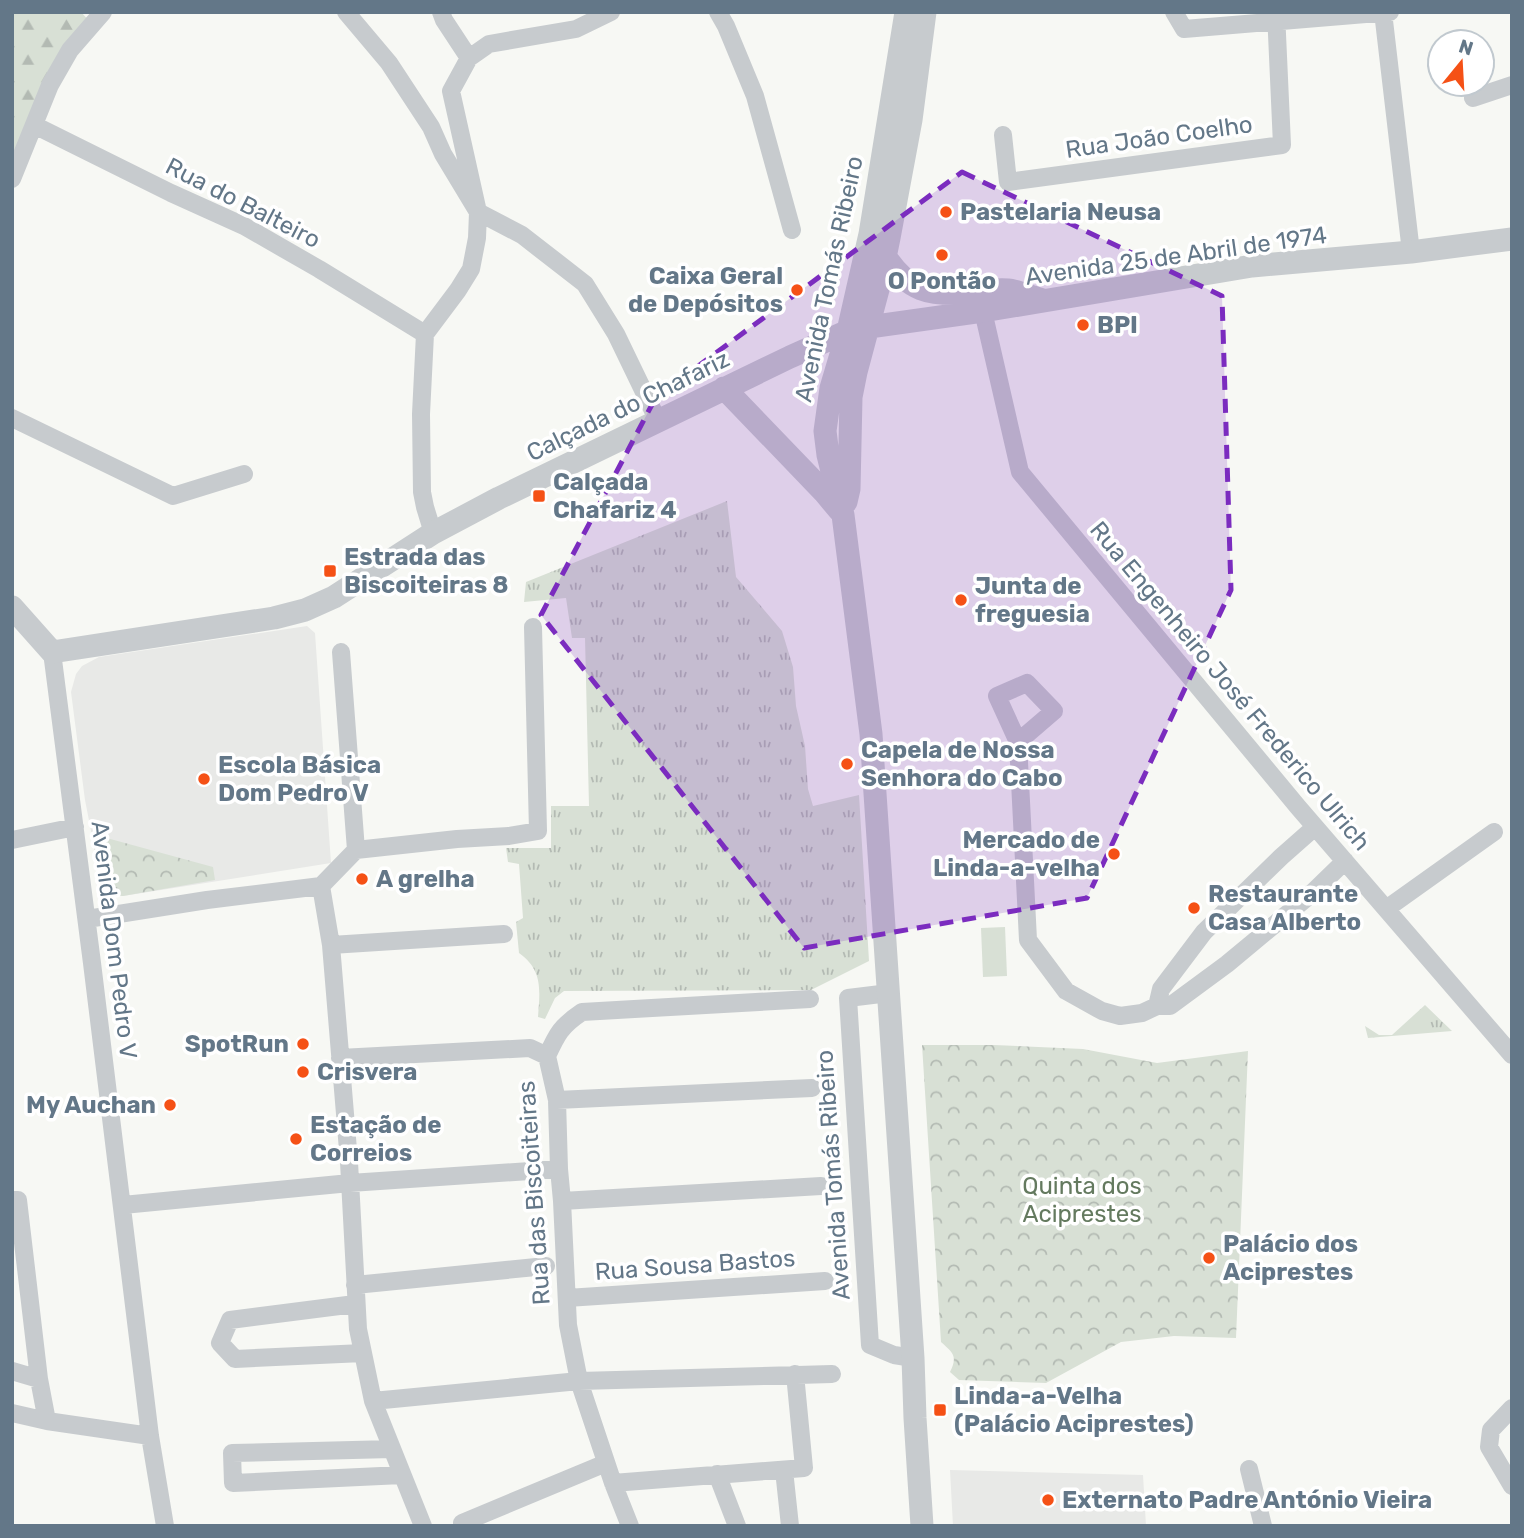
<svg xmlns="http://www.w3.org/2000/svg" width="1524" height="1538" viewBox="0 0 1524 1538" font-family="Rubik,sans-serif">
	<defs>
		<pattern id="grass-tufts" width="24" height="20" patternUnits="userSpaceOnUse" patternTransform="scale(1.75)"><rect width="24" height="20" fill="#d8e0d5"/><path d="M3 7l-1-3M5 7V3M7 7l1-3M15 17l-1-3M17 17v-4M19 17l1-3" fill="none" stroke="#b3bab3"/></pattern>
		<pattern id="forest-firs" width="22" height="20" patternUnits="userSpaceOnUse" patternTransform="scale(1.75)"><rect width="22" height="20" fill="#d8e0d5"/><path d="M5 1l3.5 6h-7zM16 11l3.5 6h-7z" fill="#b3bab3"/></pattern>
		<pattern id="park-crowns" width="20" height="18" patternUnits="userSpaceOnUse" patternTransform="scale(1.75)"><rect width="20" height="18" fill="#d8e0d5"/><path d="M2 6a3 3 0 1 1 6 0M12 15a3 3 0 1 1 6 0" fill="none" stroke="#b3bab3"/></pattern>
	</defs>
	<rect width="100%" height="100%" fill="#f7f8f4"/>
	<!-- built -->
	<path fill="#e8e9e7" d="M307,626L315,633L331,863L123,896L106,895L101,887L98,875L93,841L85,800L71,692L76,674L82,666L99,657Z
		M950,1470L1143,1475L1146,1526H953Z"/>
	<!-- grass -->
	<path fill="url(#grass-tufts)" d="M727,501L736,577L782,631L793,667L796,706L805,746L808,789L813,806L859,795L869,961L811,990L564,991L555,998L545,1019L538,1017C540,990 543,970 519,953L516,922L523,918L519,864L508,862L506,848H551V806H589L585,638H572L566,598L524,602L526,582Z
		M1425,1005L1452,1031L1368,1038L1365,1026L1379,1035H1392Z"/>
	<!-- forest -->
	<path fill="url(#forest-firs)" d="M12,12H81L92,24L70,50L12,179Z"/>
	<!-- park -->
	<path fill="url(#park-crowns)" d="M92,834L213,867L215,880L123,896L106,895L101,887Z
		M922,1045H994L1083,1049L1157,1063L1248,1051L1236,1338L1174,1336L1121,1342L1046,1383L959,1380L950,1372C958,1356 953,1353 941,1342Z"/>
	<!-- garden -->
	<path fill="#d8e0d5" d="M1005,927L1007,976L983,977L981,928Z"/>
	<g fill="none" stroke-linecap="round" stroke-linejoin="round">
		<!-- minor -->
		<path stroke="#c7cbce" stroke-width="18" d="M346,12L389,63L431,127L443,154L478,212L522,235L585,284L616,334L658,421
			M441,12L444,20L469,58
			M718,12L726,26L755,96L792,230
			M1174,12L1184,29L1390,12
			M1383,12L1411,252
			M1473,98L1512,85
			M34,125L171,193L244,226L319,269L425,334
			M1003,135L1008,182L1282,145L1276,12
			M12,179L50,85L70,50L103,12
			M983,311L1020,472L1298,807L1512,1055
			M12,418L173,496L244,474
			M433,533L425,507L422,492L421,414L425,334L458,290L471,269L477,238L478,212L451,91L469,58L489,44L576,29L611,12
			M52,652L92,963L150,1436L165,1526
			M1018,742L997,696L1027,683L1054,711L1018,742L1028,940L1066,991L1102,1011L1120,1016L1142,1013L1157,1006H1170L1227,964L1310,895L1345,861
			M12,840L75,827
			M356,850L457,839L509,836L538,831L533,627
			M321,886L331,945L349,1162L358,1329L373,1401L423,1526
			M321,886L356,850L341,652
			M1386,909L1494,832
			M87,919L207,900L321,886
			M331,945L504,934
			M889,993L848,998L870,1345L894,1355L913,1358
			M1157,1006L1161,989L1204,932L1281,857L1315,827
			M547,1056C557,1034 561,1026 582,1012L810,999
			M340,1058L530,1048L547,1056L557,1100L559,1169L562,1201L568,1325L579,1381L613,1483L630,1526
			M557,1100L812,1088
			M12,1200H18L39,1379L47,1421
			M562,1201L821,1186
			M123,1205L350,1183L559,1169
			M355,1285L546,1266
			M567,1298L825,1281
			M355,1304L230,1320L220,1343L235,1359L363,1353
			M12,1371L39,1379
			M373,1401L579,1381L832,1374
			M1512,1408L1491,1430L1489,1447L1512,1486
			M12,1413L47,1421L150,1436
			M392,1449L232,1453L233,1483L402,1475
			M1249,1469L1263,1526
			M784,1470L790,1526
			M717,1474L737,1526
			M613,1483L804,1468L795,1374
			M462,1523L606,1463"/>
		<!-- tertiary -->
		<path stroke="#c7cbce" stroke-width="23" d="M906,12L870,234L848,331L831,388L825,431L828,455L843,515L871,734L913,1358L915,1418L922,1526
			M885,256C908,291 929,296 970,293C982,291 995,289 1008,290C1018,291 1029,296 1040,299
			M724,388L824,492L839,510
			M846,502L849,489L851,397L856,372L880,282L889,238L911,120L925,12
			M12,607L52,652L274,618L305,610L334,597L433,533L499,498L790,357L848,331L869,327L983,311L1252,266L1411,252L1512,239"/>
	</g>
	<!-- marked area -->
	<path fill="#7b2cbf" fill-opacity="0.2" stroke="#7b2cbf" stroke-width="5" stroke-dasharray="14 9" stroke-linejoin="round" d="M962,172L1222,296L1231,590L1087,898L804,948L541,615L656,397Z"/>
	<!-- markers -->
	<g fill="#f55116" stroke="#fff" stroke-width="2.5">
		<circle cx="946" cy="212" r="7"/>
		<circle cx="942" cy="255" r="7"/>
		<circle cx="797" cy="290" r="7"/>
		<circle cx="1083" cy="325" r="7"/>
		<rect x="532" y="489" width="14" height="14" rx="3.5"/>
		<rect x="323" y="564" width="14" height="14" rx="3.5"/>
		<circle cx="961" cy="600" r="7"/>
		<circle cx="847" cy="764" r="7"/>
		<circle cx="204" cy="779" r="7"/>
		<circle cx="1114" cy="854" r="7"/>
		<circle cx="362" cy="879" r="7"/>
		<circle cx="1194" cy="908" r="7"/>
		<circle cx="303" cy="1044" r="7"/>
		<circle cx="303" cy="1072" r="7"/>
		<circle cx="170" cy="1105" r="7"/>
		<circle cx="296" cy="1139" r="7"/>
		<circle cx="1209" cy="1258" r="7"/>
		<rect x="933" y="1403" width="14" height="14" rx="3.5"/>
		<circle cx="1048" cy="1500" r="7"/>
	</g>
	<g text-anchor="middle" stroke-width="7" stroke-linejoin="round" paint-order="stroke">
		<!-- street labels -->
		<g font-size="24" fill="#637788" stroke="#fff">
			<text transform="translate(1159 137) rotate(-8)" y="8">Rua João Coelho</text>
			<text transform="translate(243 203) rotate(27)" y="8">Rua do Balteiro</text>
			<text transform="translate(1176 256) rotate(-8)" y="8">Avenida 25 de Abril de 1974</text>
			<text transform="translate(829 279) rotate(-78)" y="8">Avenida Tomás Ribeiro</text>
			<text transform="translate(628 406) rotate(-26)" y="8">Calçada do Chafariz</text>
			<text transform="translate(1230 686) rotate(50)" y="8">Rua Engenheiro José Frederico Ulrich</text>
			<text transform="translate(114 940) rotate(83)" y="8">Avenida Dom Pedro V</text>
			<text transform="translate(833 1175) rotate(-94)" y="8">Avenida Tomás Ribeiro</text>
			<text transform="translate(534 1193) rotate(-94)" y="8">Rua das Biscoiteiras</text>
			<text transform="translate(695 1265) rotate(-4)" y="8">Rua Sousa Bastos</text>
		</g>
		<!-- poi labels -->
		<g font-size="24" font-weight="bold" fill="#637788" stroke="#fff" text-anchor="start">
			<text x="960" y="220">Pastelaria Neusa</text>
			<text x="783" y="284" text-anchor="end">Caixa Geral<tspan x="783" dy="28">de Depósitos</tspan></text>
			<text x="942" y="289" text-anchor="middle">O Pontão</text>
			<text x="1097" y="333">BPI</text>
			<text x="553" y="490">Calçada<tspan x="553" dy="28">Chafariz 4</tspan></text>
			<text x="344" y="565">Estrada das<tspan x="344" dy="28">Biscoiteiras 8</tspan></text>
			<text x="975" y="594">Junta de<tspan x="975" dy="28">freguesia</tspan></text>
			<text x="861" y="758">Capela de Nossa<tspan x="861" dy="28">Senhora do Cabo</tspan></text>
			<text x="218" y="773">Escola Básica<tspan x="218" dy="28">Dom Pedro V</tspan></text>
			<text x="1100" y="848" text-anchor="end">Mercado de<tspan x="1100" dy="28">Linda-a-velha</tspan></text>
			<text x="376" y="887">A grelha</text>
			<text x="1208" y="902">Restaurante<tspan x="1208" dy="28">Casa Alberto</tspan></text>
			<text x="289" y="1052" text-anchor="end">SpotRun</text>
			<text x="317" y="1080">Crisvera</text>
			<text x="156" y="1113" text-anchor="end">My Auchan</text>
			<text x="310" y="1133">Estação de<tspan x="310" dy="28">Correios</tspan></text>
			<text x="1223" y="1252">Palácio dos<tspan x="1223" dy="28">Aciprestes</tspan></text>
			<text x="954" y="1404">Linda-a-Velha<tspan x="954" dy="28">(Palácio Aciprestes)</tspan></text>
			<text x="1062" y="1508">Externato Padre António Vieira</text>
		</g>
		<!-- park labels -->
		<g font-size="24" fill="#647a5f" stroke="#fff">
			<text x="1082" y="1194">Quinta dos<tspan x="1082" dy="28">Aciprestes</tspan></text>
		</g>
	</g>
	<!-- border -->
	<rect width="1524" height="1538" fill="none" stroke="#637788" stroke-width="28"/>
	<!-- north arrow -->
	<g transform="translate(1461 63) rotate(18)"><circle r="33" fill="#ffffff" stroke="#c1c9cf" stroke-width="2"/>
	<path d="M0-5L12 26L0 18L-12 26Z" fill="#f55116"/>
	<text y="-10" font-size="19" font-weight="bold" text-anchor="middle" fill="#637788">N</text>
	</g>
</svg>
